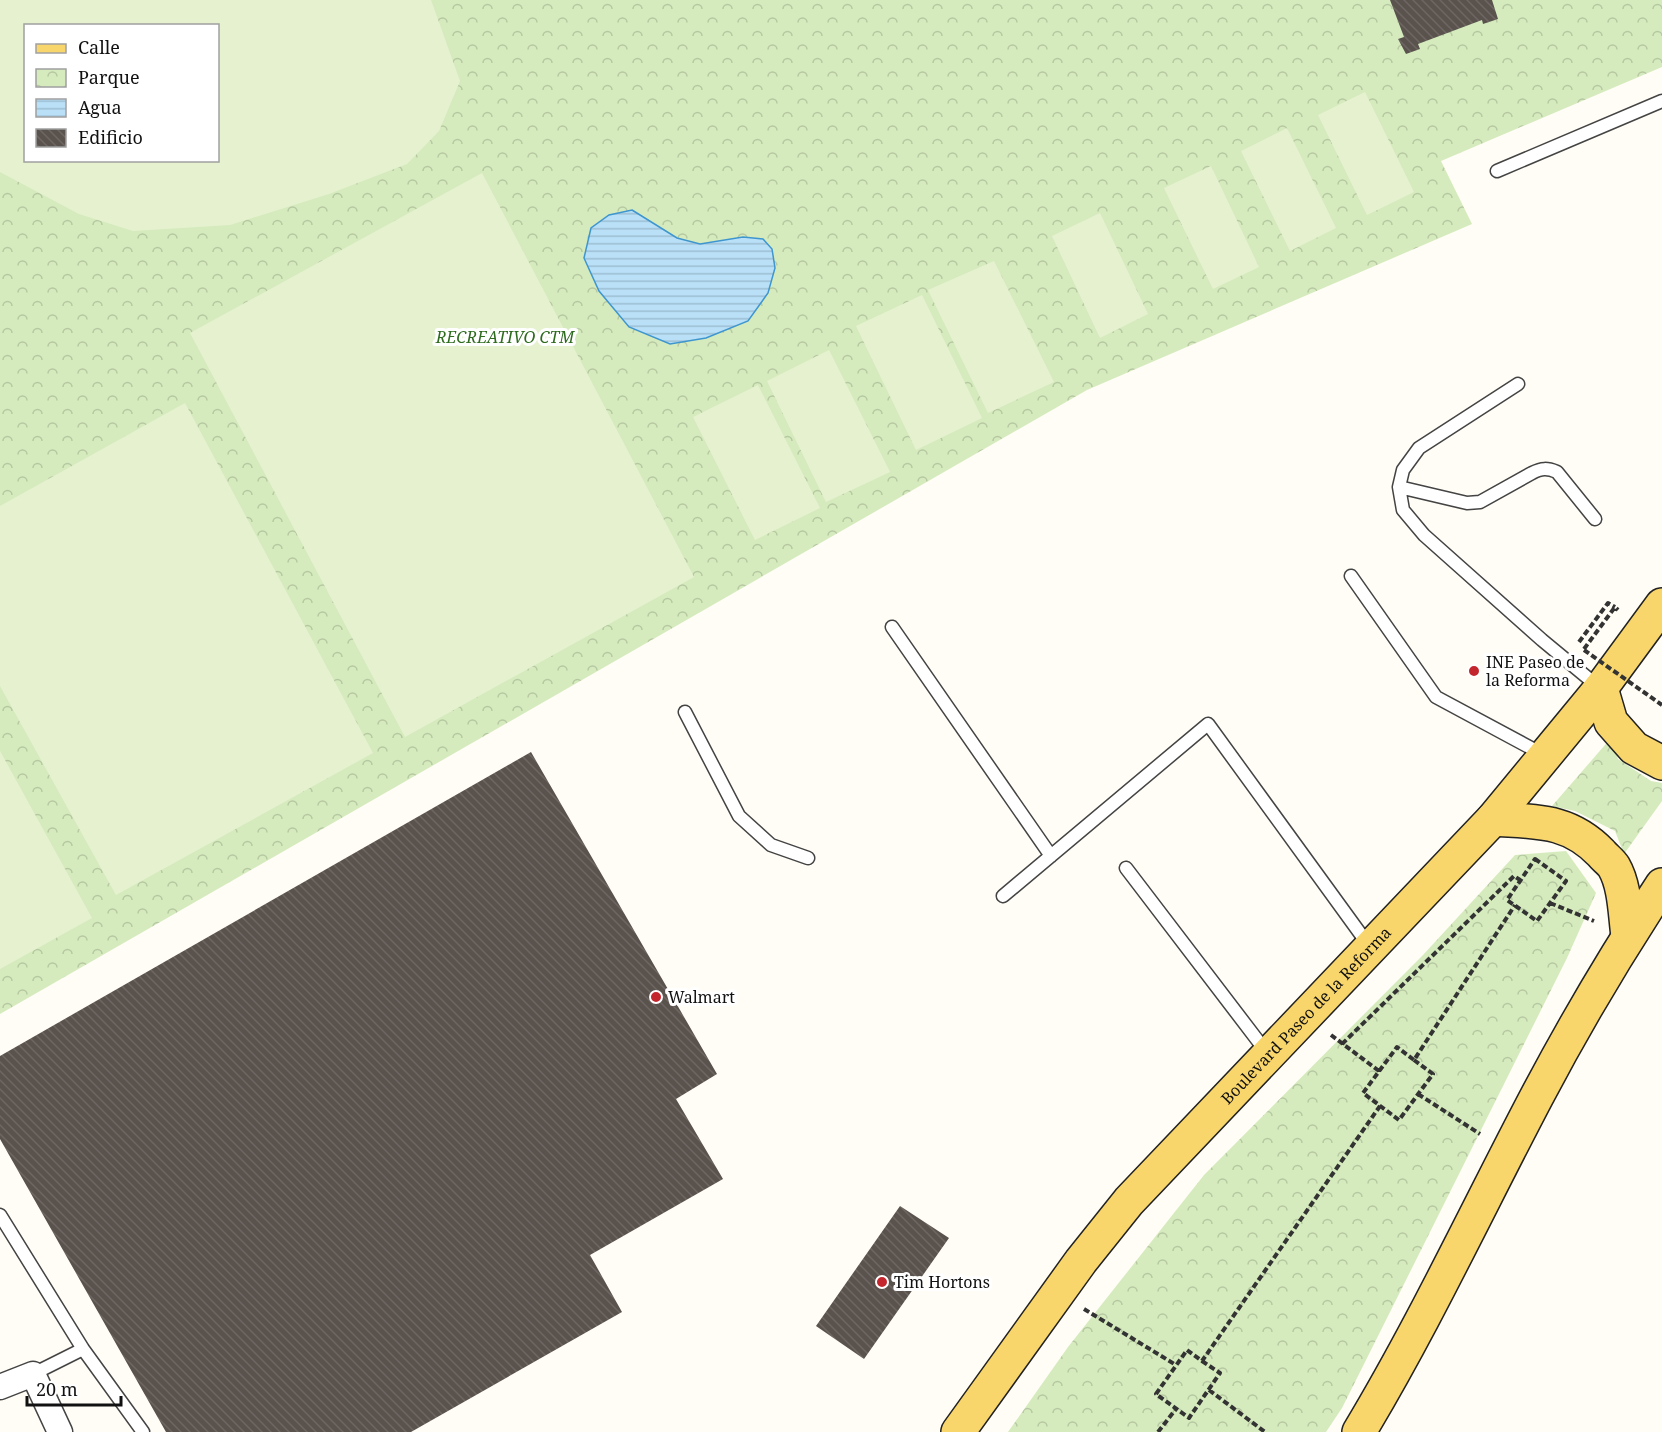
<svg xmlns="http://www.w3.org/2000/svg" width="1662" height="1432" viewBox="0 0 1662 1432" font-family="'Noto Serif',serif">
	<defs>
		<pattern id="park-crowns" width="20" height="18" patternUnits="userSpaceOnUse" patternTransform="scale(1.5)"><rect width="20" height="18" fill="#d5ebbd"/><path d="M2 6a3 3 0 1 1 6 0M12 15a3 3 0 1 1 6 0" fill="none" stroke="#b6c8a1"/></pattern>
		<pattern id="water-rules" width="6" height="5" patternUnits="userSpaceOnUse" patternTransform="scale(1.5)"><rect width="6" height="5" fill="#b9e0f7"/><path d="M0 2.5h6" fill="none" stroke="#9ebfd3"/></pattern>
		<pattern id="building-back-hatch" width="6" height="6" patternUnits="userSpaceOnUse" patternTransform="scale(1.5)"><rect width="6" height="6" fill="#5a524d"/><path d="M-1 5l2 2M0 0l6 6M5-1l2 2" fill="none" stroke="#6d6662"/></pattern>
	</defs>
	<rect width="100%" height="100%" fill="#fffdf5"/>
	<!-- park -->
	<path fill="url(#park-crowns)" fill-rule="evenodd" d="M0,0H1662V67L1441,161L1472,224L1087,390L0,1014ZM26,26H218V160H26Z
		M1611,738L1618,759L1651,781L1662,783V801L1624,854L1615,831L1575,811L1552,806Z
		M1566,851L1596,893L1567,958L1342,1408L1326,1432H1008L1068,1347L1204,1175L1423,955L1515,855Z"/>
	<!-- pitch -->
	<path fill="#e6f2cf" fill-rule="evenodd" d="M0,0H431L460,81L439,131L407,164L329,194L230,225L133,231L79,214L0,172ZM26,26H218V160H26Z
		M1365,92L1414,192L1367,215L1318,115Z
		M1287,128L1336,228L1290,251L1241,151Z
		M1211,166L1259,267L1213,289L1164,188Z
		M482,173L694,577L405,737L190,333Z
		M1100,213L1148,314L1100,338L1052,236Z
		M994,261L1054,382L988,413L928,290Z
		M922,295L982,418L916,450L856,326Z
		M829,350L890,472L826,502L767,381Z
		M758,385L820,508L755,540L693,417Z
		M185,403L373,753L116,895L0,686V506Z
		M0,751L92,918L0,969Z"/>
	<!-- water -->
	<path fill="url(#water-rules)" stroke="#3f96cf" stroke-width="1.5" d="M632,210L677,238L700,244L743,237L763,239L772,249L775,268L768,293L748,321L706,338L670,344L629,327L599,291L584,258L591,228L609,215Z"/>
	<!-- building -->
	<path fill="url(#building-back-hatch)" d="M1390,0H1492L1498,19L1483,24L1482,20L1418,44L1420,49L1406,54L1398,39L1404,37Z
		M531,752L717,1074L676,1099L723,1179L590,1255L622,1312L411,1432H166L0,1139V1056Z
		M900,1206L949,1238L864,1359L816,1326Z"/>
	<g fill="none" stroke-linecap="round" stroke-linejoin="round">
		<!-- service casing -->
		<g stroke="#444" stroke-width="15">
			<path id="service" d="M1497,171L1662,101
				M1518,384L1419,448L1403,470L1399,487L1403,510L1424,535L1542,640L1600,688
				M1399,487L1467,503L1480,502L1532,473C1542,468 1547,468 1557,472L1595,519
				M1351,576L1436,697L1544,755
				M892,627L1051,856
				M685,712L739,816L771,845L808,858
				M1126,868L1268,1054
				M1003,896L1208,724L1370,947
				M0,1215L83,1349L143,1432
				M33,1374L83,1349"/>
		</g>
		<!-- minor casing -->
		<g stroke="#444" stroke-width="27">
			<path id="minor" d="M0,1387L33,1374L60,1432"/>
		</g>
		<!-- primary casing -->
		<g stroke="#222" stroke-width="36">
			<g id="primary">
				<path d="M1601,688L1611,722L1634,748L1662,763"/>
				<path d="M1493,819C1536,822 1568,819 1601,853C1605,858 1611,862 1614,867C1625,886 1625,914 1628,936"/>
				<path id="s1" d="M958,1432L1081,1261L1129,1201L1493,819L1601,688L1662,605"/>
				<path d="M1359,1432C1424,1324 1478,1208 1537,1096C1575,1024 1617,953 1662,885"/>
			</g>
		</g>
		<!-- path -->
		<path stroke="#333" stroke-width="4" stroke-dasharray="6 3" stroke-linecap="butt" d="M1579,642L1608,603L1615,607
			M1584,649L1615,607L1618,610
			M1535,859L1566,881L1537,921L1507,900Z
			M1550,903L1594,921
			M1331,1035L1379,1071
			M1342,1044L1514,876L1520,880
			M1414,1060L1433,1074L1399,1120L1363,1093L1397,1047L1414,1060L1515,905
			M1418,1094L1480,1134
			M1084,1309L1176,1365
			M1202,1361L1220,1373L1189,1418L1156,1394L1187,1350L1202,1361L1380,1106
			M1209,1390L1265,1432
			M1158,1432L1176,1409"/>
		<!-- service -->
		<use href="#service" stroke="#fff" stroke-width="12"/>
		<!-- minor -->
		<use href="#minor" stroke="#fff" stroke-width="24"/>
		<!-- primary -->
		<use href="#primary" stroke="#f9d66b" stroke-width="33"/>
		<!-- path-bridge -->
		<path stroke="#333" stroke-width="4" stroke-dasharray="6 3" stroke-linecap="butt" d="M1584,650L1662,705"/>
	</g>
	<!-- markers -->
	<g fill="#c4262e" stroke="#fff" stroke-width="2">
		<circle cx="1474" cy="671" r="6"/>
		<circle cx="656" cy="997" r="6"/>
		<circle cx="882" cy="1282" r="6"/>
	</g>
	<g text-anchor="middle" stroke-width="6" stroke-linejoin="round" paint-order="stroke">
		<!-- park labels -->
		<g font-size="16" font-style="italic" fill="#2f6b1f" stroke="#fff">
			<text x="505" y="343">RECREATIVO CTM</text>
		</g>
		<!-- poi labels -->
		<g font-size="16" fill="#111" stroke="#fff" text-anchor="start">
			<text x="1486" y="668">INE Paseo de<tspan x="1486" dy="18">la Reforma</tspan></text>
			<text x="668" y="1003">Walmart</text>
			<text x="894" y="1288">Tim Hortons</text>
		</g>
		<!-- street labels -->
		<g font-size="16" fill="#111" stroke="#fff">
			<text dy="6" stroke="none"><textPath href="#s1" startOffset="544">Boulevard Paseo de la Reforma</textPath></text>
		</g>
	</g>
	<!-- legend -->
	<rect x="24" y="24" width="195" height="138" fill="#ffffff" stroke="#a0a0a0" stroke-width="1.5"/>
	<rect x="36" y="44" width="30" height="9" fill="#f9d66b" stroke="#a0a0a0" stroke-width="1.5"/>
	<text x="78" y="54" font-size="18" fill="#111111">Calle</text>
	<rect x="36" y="69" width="30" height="18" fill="url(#park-crowns)" stroke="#a0a0a0" stroke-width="1.5"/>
	<text x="78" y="84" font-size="18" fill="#111111">Parque</text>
	<rect x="36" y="99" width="30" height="18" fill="url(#water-rules)" stroke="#a0a0a0" stroke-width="1.5"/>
	<text x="78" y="114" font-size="18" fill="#111111">Agua</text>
	<rect x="36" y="129" width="30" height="18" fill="url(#building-back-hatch)" stroke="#a0a0a0" stroke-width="1.5"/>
	<text x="78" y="144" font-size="18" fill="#111111">Edificio</text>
	<!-- scale -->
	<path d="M27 1396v9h94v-9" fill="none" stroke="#111111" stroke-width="3"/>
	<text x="36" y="1396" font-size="18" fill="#111111" stroke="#ffffff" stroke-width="4.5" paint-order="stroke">20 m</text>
</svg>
